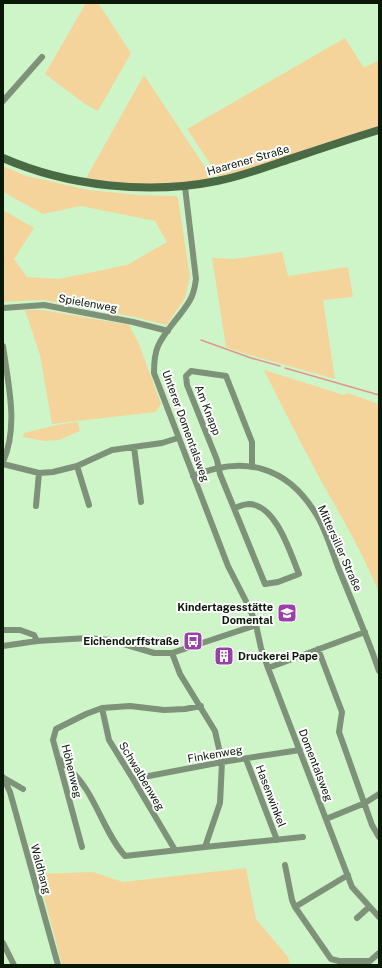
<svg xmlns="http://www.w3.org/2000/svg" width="382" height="968" viewBox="0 0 382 968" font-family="'Public Sans',sans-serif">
	<rect width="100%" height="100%" fill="#cdf5c7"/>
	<!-- green -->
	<path fill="#f5d49b" d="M86,3H98L131,53L98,111L85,104L45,74Z
		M345,38L364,68L379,60V126L263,165L219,177L187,129Z
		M144,75L213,179L175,184H134L86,178Z
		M3,166L26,176L89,190L138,195L176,196L178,198L190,277L185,298L169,322L166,325L135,317L43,300L3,302V210L34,228L14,259L27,277L59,279L127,265L167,242L155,221L81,206L43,214L3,192Z
		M282,252L288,276L348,267L353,297L323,300L335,379L246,354L226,347L212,258L235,259Z
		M25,310H43L129,325L139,344L161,404L156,412L52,424L40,355Z
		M264,370L344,395L347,393L379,404V593C363,553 341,516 320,479C301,443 282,407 264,370Z
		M78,422L80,431L59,440L45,441L23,437L24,433L62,424Z
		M246,868L256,919L288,957L290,965H62L38,874L93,872L123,882Z"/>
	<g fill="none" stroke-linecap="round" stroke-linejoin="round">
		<!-- stream -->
		<path stroke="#e59391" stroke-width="1.5" d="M201,340L251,358L280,366
			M285,368L379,395"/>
		<!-- street -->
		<path stroke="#7d9279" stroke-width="6" d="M3,101L42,57
			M185,187L196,279C195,286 194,294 190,300C181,316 166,329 158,346C154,355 154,364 154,373L228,566L250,609L256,625L261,648L268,668L352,887L379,917
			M3,308L44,305L133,322L168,331
			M3,346C8,384 19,426 3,462
			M134,447L141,502
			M3,464L39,473L53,472L77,466L112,450L162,443L178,438
			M77,466L89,505
			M193,476C244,455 287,466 316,514C325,528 332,551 338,567C350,596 362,625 373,654L379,671
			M36,506L39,473
			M234,508C238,507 244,504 249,504C276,505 290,552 299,574L278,582L265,584L220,474L217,460L187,385L186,376L191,371L226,376L252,442V467
			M3,630H20L34,635L37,641
			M3,646L37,641L88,638L110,640L154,653H172L256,625
			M318,649L342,712L339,732L372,825L379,837
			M268,668L365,632
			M102,708L109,740L133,779L175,850
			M59,759C69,768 79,778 86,789C100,811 108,837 125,856L205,847L220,803L222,762L215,731L180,674L172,653
			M246,759L277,840
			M3,777L10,792L58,965
			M4,778L23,789
			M133,779L222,762L300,750
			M326,819L365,803L379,794
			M82,847L53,740L56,729L86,714L102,708L130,706L164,710L185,709L201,706
			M205,847L303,837
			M285,865L292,900L295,907L331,959L339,961H370L379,953
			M295,907L348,875
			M357,918L369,907
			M3,943L14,965"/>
		<!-- secondary -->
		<path stroke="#4a6945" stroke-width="8" d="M3,158C67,186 148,195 217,181C239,177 260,169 281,162C314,151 346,140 379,130"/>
	</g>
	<!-- icons -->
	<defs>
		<g id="school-square" transform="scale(1)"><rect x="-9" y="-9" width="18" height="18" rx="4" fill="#9a40ab" stroke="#fff"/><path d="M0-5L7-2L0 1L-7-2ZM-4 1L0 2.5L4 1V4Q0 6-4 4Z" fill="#fff"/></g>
		<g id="bus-square" transform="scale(1)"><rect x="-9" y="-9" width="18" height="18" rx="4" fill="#9a40ab" stroke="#fff"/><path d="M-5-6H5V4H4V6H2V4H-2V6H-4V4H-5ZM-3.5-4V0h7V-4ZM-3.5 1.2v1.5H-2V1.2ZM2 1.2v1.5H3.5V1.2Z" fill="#fff"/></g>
		<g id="building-square" transform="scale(1)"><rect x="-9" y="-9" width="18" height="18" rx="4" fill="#9a40ab" stroke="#fff"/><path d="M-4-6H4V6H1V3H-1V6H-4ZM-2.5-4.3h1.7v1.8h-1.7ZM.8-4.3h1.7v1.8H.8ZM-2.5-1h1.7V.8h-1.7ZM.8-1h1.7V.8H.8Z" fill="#fff"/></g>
	</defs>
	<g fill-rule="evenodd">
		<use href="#school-square" x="287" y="613"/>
		<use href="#bus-square" x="193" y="641"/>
		<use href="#building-square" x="224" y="656"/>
	</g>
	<g text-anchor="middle" stroke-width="4" stroke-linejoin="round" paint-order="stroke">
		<!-- street labels -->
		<g font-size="11" fill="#0a1808" stroke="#fff">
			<text transform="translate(248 160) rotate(-16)" y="4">Haarener Straße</text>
			<text transform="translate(88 303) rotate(10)" y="4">Spielenweg</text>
			<text transform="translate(208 410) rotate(69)" y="4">Am Knapp</text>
			<text transform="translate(186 426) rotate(70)" y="4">Unterer Domentalsweg</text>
			<text transform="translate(340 548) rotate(66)" y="4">Mittersiller Straße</text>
			<text transform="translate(215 754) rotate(-10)" y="4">Finkenweg</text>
			<text transform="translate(316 765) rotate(69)" y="4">Domentalsweg</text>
			<text transform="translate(72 771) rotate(76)" y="4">Höhenweg</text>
			<text transform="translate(142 776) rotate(59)" y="4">Schwalbenweg</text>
			<text transform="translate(271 796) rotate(69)" y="4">Hasenwinkel</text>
			<text transform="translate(41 869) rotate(75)" y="4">Waldhang</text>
		</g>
		<!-- poi labels -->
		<g font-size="11" font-weight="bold" fill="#0a1808" stroke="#fff" text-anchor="end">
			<text x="273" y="611">Kindertagesstätte<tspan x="273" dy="13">Domental</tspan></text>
			<text x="179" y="645">Eichendorffstraße</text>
			<text x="238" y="660" text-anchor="start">Druckerei Pape</text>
		</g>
	</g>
	<!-- border -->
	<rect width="382" height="968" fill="none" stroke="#0a1808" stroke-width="8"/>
</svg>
